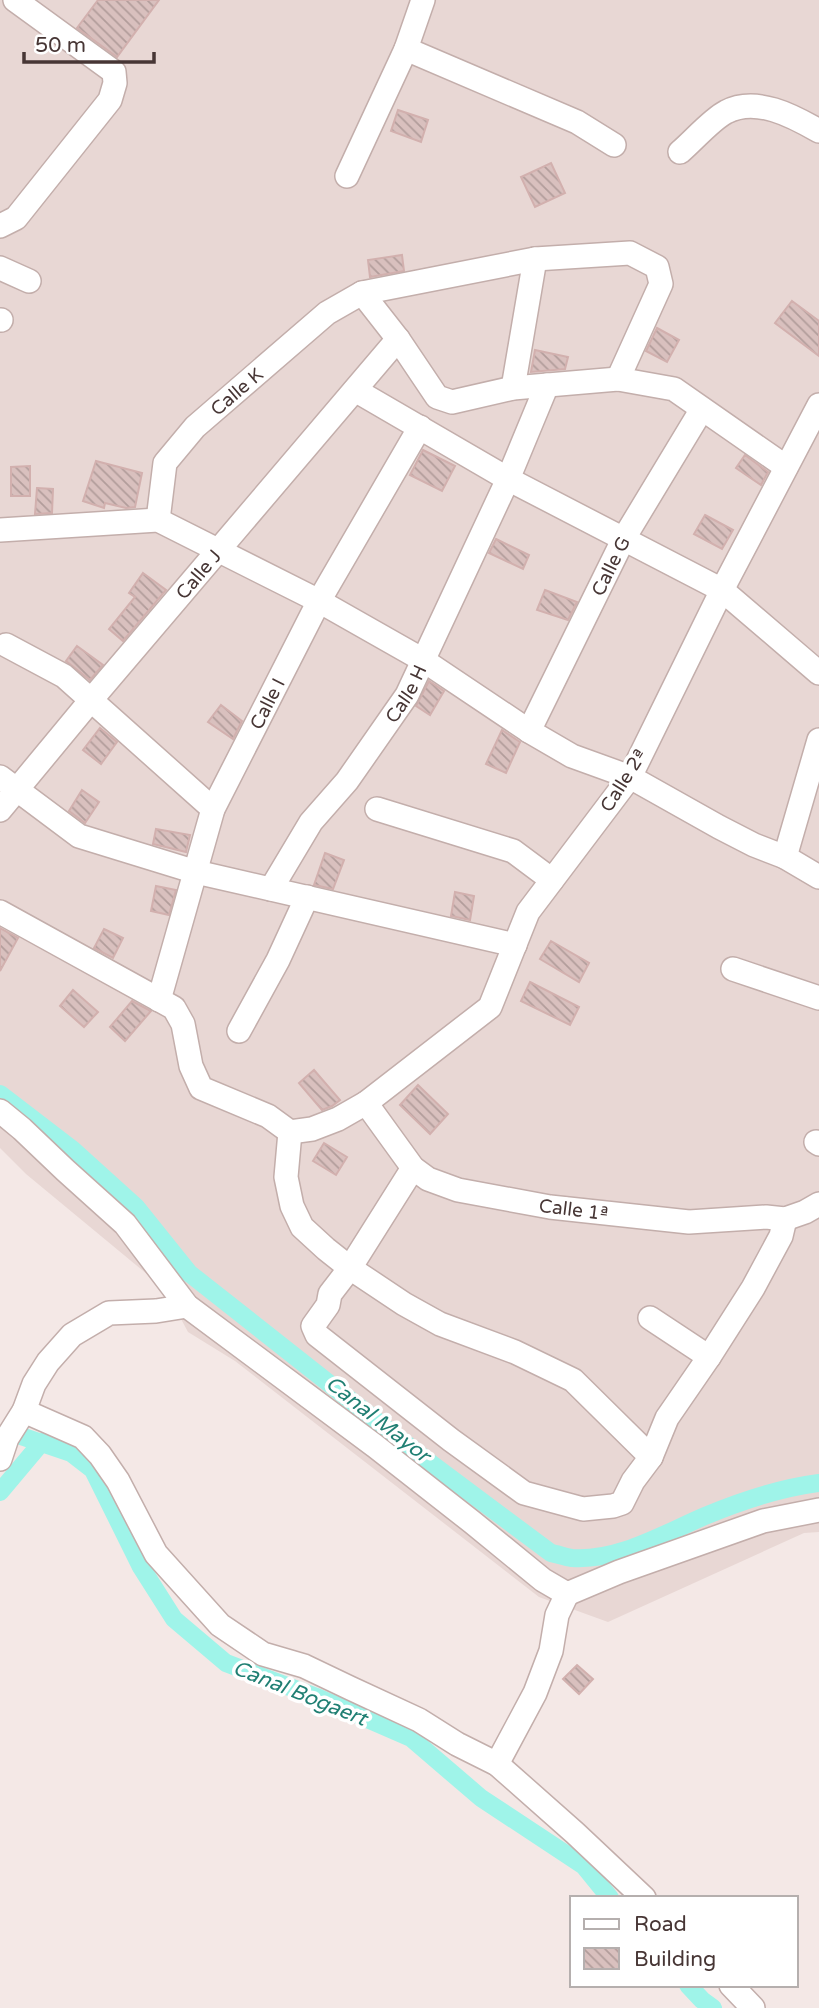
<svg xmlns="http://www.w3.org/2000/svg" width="819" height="2008" viewBox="0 0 819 2008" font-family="'Varela Round',sans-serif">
	<defs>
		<pattern id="building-back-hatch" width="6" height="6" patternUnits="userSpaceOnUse" patternTransform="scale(1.75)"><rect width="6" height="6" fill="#d9c0be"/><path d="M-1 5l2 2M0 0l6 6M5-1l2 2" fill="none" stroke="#b29d9b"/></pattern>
	</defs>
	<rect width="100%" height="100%" fill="#f4e8e6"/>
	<!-- residential -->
	<path fill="#e8d7d4" d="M0,0H819V1532L804,1533L608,1622L539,1597L235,1361L188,1332L165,1289L26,1174L0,1148Z"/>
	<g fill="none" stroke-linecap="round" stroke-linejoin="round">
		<!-- canal -->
		<path stroke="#9ff4e9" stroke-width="18" d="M0,1094L73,1150L136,1207L189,1273L425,1459L551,1553C557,1554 565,1557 572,1558C619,1561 663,1534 705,1516C741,1501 780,1488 819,1483
			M18,1435L71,1453L93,1470L141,1567L174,1619L226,1663L319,1698L411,1738L481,1798L584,1866L610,1898
			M0,1492L42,1442
			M688,1985L702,2000L713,2008"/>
	</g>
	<!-- building -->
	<path fill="url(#building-back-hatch)" stroke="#d2b0ae" stroke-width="2" d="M98,0H159L117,57L77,28Z
		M398,110L428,120L421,142L391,131Z
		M551,163L565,193L535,207L521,177Z
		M402,255L404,271L370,277L368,260Z
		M792,301L819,321V356L775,323Z
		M657,328L679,340L667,362L646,351Z
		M535,350L568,357L565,369L531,372Z
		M423,450L455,466L442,491L410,475Z
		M745,455L768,472L761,485L736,468Z
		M96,461L142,473L135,507L126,508L105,503L104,508L83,501Z
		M30,466V496H11V467Z
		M37,488L53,489L52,513L35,514Z
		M705,515L733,530L722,549L694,534Z
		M496,539L529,555L523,569L489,553Z
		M143,573L166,590L123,641L109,629L135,597L129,593Z
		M545,590L577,602L568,620L537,610Z
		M77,646L103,665L90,680L66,661Z
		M429,681L444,691L430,715L416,706Z
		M221,705L242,721L233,739L208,722Z
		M100,728L117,742L101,764L83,750Z
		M502,730L520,742L506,773L486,764Z
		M82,790L99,802L85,823L69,811Z
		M156,829L190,835L186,852L153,844Z
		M325,853L344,860L333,889L314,885Z
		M156,886L176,890L169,915L151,911Z
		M455,892L474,896L470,920L451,916Z
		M0,928L18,938L0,971Z
		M104,929L123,938L113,958L94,948Z
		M551,941L589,963L579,982L540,959Z
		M530,982L579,1007L570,1025L521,1001Z
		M73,990L98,1012L84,1027L60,1006Z
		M132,1001L151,1011L125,1041L110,1027Z
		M314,1070L340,1100L332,1106L322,1110L299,1083Z
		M418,1085L448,1114L430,1134L400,1105Z
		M324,1143L347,1157L336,1175L313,1161Z
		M577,1665L593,1679L579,1694L563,1679Z"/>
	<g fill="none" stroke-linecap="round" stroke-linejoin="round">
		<!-- minor casing -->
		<g stroke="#c3aeab" stroke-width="26">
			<g id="minor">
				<path d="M406,49L577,122L614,145"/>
				<path d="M680,152C693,141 712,119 726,112C756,96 793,116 819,131"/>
				<path d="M347,176L406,49L423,0"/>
				<path d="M0,226L16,218L110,100L115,83L114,72L15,0"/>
				<path d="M0,268L29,281"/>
				<path d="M362,293L398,339L437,397L452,402L513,388L618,379L674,389L786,467"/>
				<path d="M0,320H1"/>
				<path d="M513,388L535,259"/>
				<path d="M355,390L508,479L722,590L819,673"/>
				<path id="s1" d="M158,520L165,463L195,427L327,313L362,293L535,259L630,253L657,267L661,284L618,379"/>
				<path d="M0,530L158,520L319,601L423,660L529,731L572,756L630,777L719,827L754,845L785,857L819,877"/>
				<path d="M6,645L64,676L213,809"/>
				<path id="s2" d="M529,731L624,538L702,409"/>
				<path d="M0,777L79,836L196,872L515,945"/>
				<path d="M377,809L513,851L552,880"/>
				<path id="s3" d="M0,810L91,700L398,339"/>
				<path d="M785,857L819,740"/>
				<path id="s4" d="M271,889L311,822L347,781L407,695L508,479L547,385"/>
				<path d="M0,912L174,1008L183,1024L191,1066L201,1088L268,1116L290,1132L312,1129L338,1119L366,1103L490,1007L528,912L630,777L722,590L819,405"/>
				<path d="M733,969L819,998"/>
				<path id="s5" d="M159,1000L213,809L319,601L420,427"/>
				<path d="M239,1031L278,960L307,897"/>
				<path d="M366,1103L413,1168L428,1179L458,1190L550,1207L689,1222L766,1217L785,1219L805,1212L819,1204"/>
				<path d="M0,1111L22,1129L65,1170L125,1224L187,1306L375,1446L472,1522L543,1580L567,1594L619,1572L763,1521L819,1510"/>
				<path d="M290,1132L286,1177L292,1206L302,1227L326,1249L350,1268L404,1304L440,1324L515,1352L573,1380L651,1457"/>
				<path d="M816,1142L819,1144"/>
				<path d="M413,1168L350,1268L330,1294L328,1305L313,1326L317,1335L451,1440L524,1493L583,1509L613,1506L622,1503L633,1481L651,1457L667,1418L709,1357L753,1288L781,1236L785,1219"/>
				<path d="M650,1318L709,1357"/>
				<path d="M24,1411L83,1437L100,1455L118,1481L156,1554L220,1625L263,1654L304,1666L350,1688L419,1720L457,1744L497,1764L575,1833L644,1898"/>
				<path d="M0,1459L7,1438L24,1411L34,1384L48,1362L72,1335L109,1313L156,1311L187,1306"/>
				<path d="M497,1764L535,1693L551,1651L557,1615L567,1594"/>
				<path d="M731,1985L753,2008"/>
			</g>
		</g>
		<!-- minor -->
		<use href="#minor" stroke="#fff" stroke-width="23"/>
	</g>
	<g text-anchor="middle" stroke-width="7" stroke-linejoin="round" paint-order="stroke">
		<!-- street labels -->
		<g font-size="19" fill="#473635" stroke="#fff">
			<text dy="7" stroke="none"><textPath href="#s1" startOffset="159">Calle K</textPath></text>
			<text dy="7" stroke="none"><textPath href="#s2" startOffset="184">Calle G</textPath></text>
			<text dy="7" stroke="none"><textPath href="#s3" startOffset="308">Calle J</textPath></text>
			<text dy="7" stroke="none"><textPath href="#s4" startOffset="238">Calle H</textPath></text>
			<text dy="7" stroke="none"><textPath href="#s5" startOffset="317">Calle I</textPath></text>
			<text transform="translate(623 780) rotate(-58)" y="7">Calle 2ª</text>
			<text transform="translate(574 1209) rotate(7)" y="7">Calle 1ª</text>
		</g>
		<!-- water labels -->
		<g font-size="21" font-style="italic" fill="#207f73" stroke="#fff">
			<text transform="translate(378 1419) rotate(38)" y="7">Canal Mayor</text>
			<text transform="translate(300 1693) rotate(22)" y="7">Canal Bogaert</text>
		</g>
	</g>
	<!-- legend -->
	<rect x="570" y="1896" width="228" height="91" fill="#ffffff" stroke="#b5afae" stroke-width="2"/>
	<rect x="584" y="1919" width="35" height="10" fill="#ffffff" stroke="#b5afae" stroke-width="2"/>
	<text x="634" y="1931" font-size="21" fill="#473635">Road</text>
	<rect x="584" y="1948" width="35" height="21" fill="url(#building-back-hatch)" stroke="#b5afae" stroke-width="2"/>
	<text x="634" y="1966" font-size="21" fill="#473635">Building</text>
	<!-- scale -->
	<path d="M24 52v10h130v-10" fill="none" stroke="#473635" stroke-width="3.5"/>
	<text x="35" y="52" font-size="21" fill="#473635" stroke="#ffffff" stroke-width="5" paint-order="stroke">50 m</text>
</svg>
